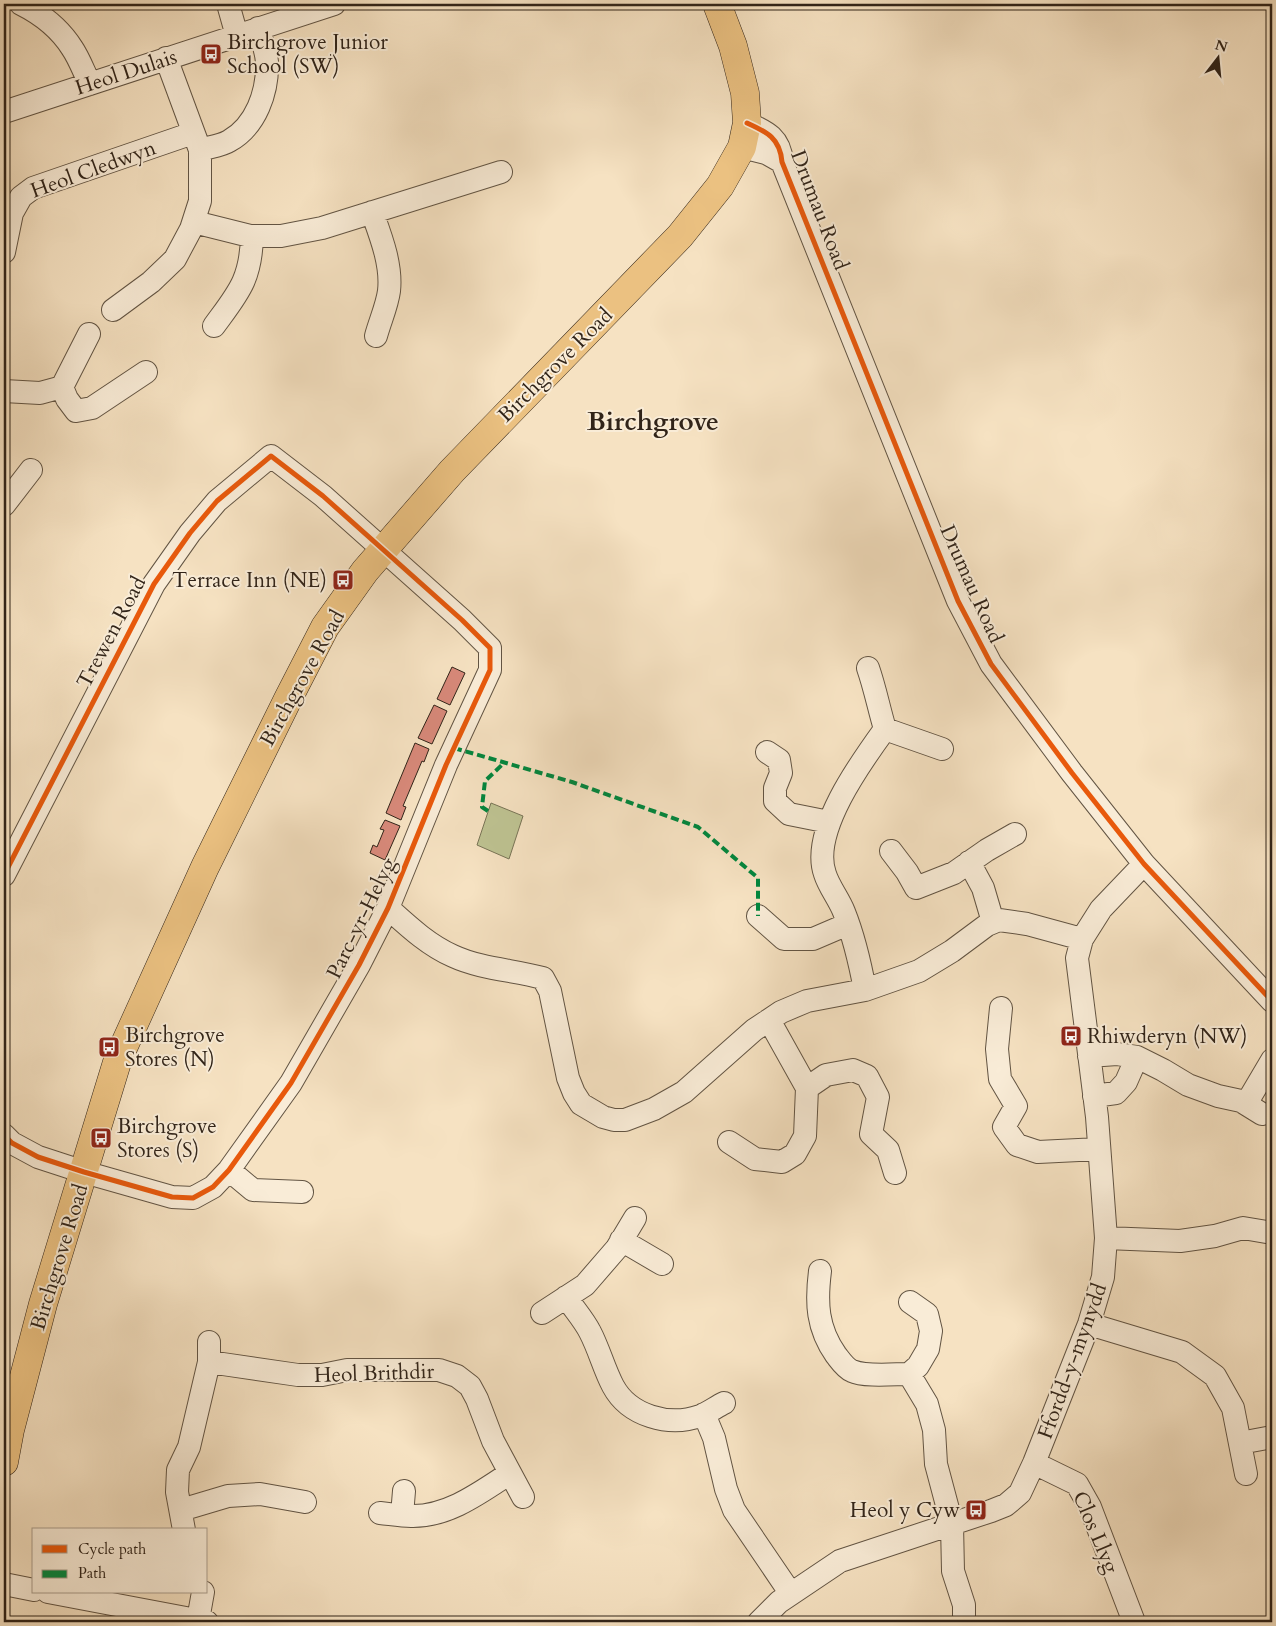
<svg xmlns="http://www.w3.org/2000/svg" width="1276" height="1626" viewBox="0 0 1276 1626" font-family="Cardo,serif">
	<rect width="100%" height="100%" fill="#f6e2c2"/>
	<filter id="stains"><feTurbulence type="fractalNoise" baseFrequency=".004" numOctaves="4"/><feColorMatrix values="0 0 0 0 .2 0 0 0 0 .09 0 0 0 0 .02 0 0 0 .5 -.17"/></filter>
	<radialGradient id="worn" r=".72"><stop offset=".6" stop-color="#630" stop-opacity="0"/><stop offset="1" stop-color="#630" stop-opacity=".3"/></radialGradient>
	<!-- green -->
	<path fill="#bec392" stroke="#787456" d="M491,803L523,816L509,859L477,845Z"/>
	<!-- building -->
	<path fill="#d8897a" stroke="#312419" d="M452,667L465,673L450,705L437,699Z
		M434,705L447,711L432,744L418,738Z
		M415,743L429,749L424,762L422,761L403,806L406,807L401,820L386,813Z
		M385,820L400,826L385,860L370,853L373,845L377,847L384,830L380,829Z"/>
	<g fill="none" stroke-linecap="round" stroke-linejoin="round">
		<!-- minor casing -->
		<g stroke="#625443" stroke-width="24">
			<path id="minor" d="M21,4C41,14 60,29 72,48C79,58 84,72 90,84
				M228,4L237,36
				M4,112L334,4
				M747,123C767,132 780,138 782,162L958,601L991,664L1072,773L1144,864L1272,1001
				M742,147L766,153L782,162
				M200,150C209,147 221,146 229,141C256,126 268,92 267,62C266,50 262,39 258,28
				M372,212C381,237 392,265 389,291C387,306 380,321 376,336
				M194,222L250,236H281L322,228L501,172
				M4,252L12,213L21,197L33,188L193,133
				M113,310L151,282L175,259L191,229L200,201V150L166,58
				M214,326C238,293 251,280 252,236
				M62,387L67,399L76,411L92,408L146,372
				M4,391L40,393L62,387L89,334
				M4,505L31,470
				M868,668C875,688 879,709 885,729L942,749
				M767,752L779,760L781,773L775,788V801L789,814L829,822
				M891,851L907,872L916,888L954,873L987,850L1015,834
				M969,862L983,888L993,922
				M4,875L154,584L190,533L217,501L271,456L323,496L462,620L490,648V670L446,765L388,908L359,965L291,1083L229,1170L213,1187L193,1198L172,1197L84,1172L38,1157L12,1143L4,1135
				M388,908C408,926 428,945 453,956C481,969 514,970 543,978L550,991L568,1078L574,1093L581,1104L603,1117L614,1120H625L654,1109L684,1092L754,1030L781,1012L807,1001L865,990L919,971L952,951L987,925L999,920L1027,924L1082,939
				M758,916L784,939H813L848,924
				M865,990C860,963 854,937 844,912C839,899 829,887 825,874C810,832 861,762 885,729
				M1001,1008L997,1049L1000,1079L1016,1106L1004,1127L1017,1145L1038,1152L1099,1149
				M1089,1056L1117,1054L1137,1057L1163,1070L1188,1085L1218,1096L1241,1101L1262,1114
				M807,1088L826,1075L853,1070L867,1076L878,1097L871,1134L888,1150L895,1173
				M1094,1096L1116,1093L1126,1082L1137,1057
				M1246,1104L1272,1060
				M729,1142L755,1159L782,1162L795,1154L805,1136L807,1088L769,1020
				M229,1170L253,1190L302,1192
				M1106,1238L1180,1241L1215,1236L1243,1228L1272,1233
				M621,1240L662,1264
				M820,1271C816,1303 817,1328 836,1355C840,1360 845,1368 852,1371C865,1377 894,1374 909,1374L918,1366L928,1349L931,1331L927,1314L910,1302
				M566,1297C574,1309 584,1320 590,1332C599,1349 604,1369 613,1386C629,1416 669,1427 700,1416C708,1413 716,1407 724,1403
				M542,1313L585,1285L617,1248L635,1218
				M1089,1324L1182,1352L1215,1376L1233,1408L1246,1474
				M209,1362L298,1375H322L347,1370H439L457,1376L470,1386L477,1399L493,1441L523,1497
				M909,1374L927,1404L934,1430L936,1464L952,1524L953,1571L964,1605V1615
				M704,1414L714,1438L726,1489L734,1510L791,1594
				M1240,1443L1272,1437
				M1034,1463L1077,1484L1090,1507L1134,1622
				M181,1510L228,1496L260,1494L305,1502
				M380,1513C390,1514 401,1516 411,1516C448,1517 481,1492 510,1473
				M402,1515L404,1491
				M184,1530L177,1492L178,1470L189,1447L209,1362V1342
				M4,1584L34,1590
				M48,1592L207,1622
				M198,1620L203,1592
				M759,1622L779,1602L840,1561L991,1511L1006,1505L1020,1493L1034,1463L1089,1324L1103,1277L1106,1238L1097,1117L1077,958L1082,939L1101,909L1144,864"/>
		</g>
		<!-- major casing -->
		<g stroke="#312419" stroke-width="29">
			<path id="major" d="M4,1462L10,1430L43,1304L118,1059L205,867L288,699L325,627L365,571L452,471L680,236L720,186L742,147L747,123L745,93L733,46L717,4"/>
		</g>
		<!-- minor -->
		<use href="#minor" stroke="#f9ecd7" stroke-width="22"/>
		<!-- major -->
		<use href="#major" stroke="#ebc181" stroke-width="28"/>
		<!-- quiet -->
		<path stroke="#00873e" stroke-width="4" stroke-dasharray="8 4" stroke-linecap="butt" d="M454,748L572,782L698,827L758,878V916
			M488,811L482,807L485,781L505,762"/>
		<!-- cycleway casing -->
		<g stroke="#f9ecd7" stroke-width="8">
			<path id="cycleway" d="M747,123C767,132 780,138 782,162L958,601L991,664L1072,773L1144,864L1272,1001
				M4,875L154,584L190,533L217,501L271,456L323,496L462,620L490,648V670L446,765L388,908L359,965L291,1083L229,1170L213,1187L193,1198L172,1197L84,1172L38,1157L12,1143L4,1135"/>
		</g>
		<!-- cycleway -->
		<use href="#cycleway" stroke="#e8590c" stroke-width="5"/>
	</g>
	<!-- icons -->
	<defs>
		<g id="bus-square" transform="scale(1.125)"><rect x="-9" y="-9" width="18" height="18" rx="4" fill="#8f2418" stroke="#f9ecd7"/><path d="M-5-6H5V4H4V6H2V4H-2V6H-4V4H-5ZM-3.5-4V0h7V-4ZM-3.5 1.2v1.5H-2V1.2ZM2 1.2v1.5H3.5V1.2Z" fill="#fff"/></g>
	</defs>
	<g fill-rule="evenodd">
		<use href="#bus-square" x="211" y="54"/>
		<use href="#bus-square" x="343" y="580"/>
		<use href="#bus-square" x="1071" y="1036"/>
		<use href="#bus-square" x="109" y="1047"/>
		<use href="#bus-square" x="101" y="1138"/>
		<use href="#bus-square" x="976" y="1510"/>
	</g>
	<g text-anchor="middle" stroke-width="4" stroke-linejoin="round" paint-order="stroke">
		<!-- poi labels -->
		<g font-size="21" fill="#312419" stroke="#f9ecd7" text-anchor="start">
			<text x="227" y="49">Birchgrove Junior<tspan x="227" dy="24">School (SW)</tspan></text>
			<text x="327" y="587" text-anchor="end">Terrace Inn (NE)</text>
			<text x="125" y="1042">Birchgrove<tspan x="125" dy="24">Stores (N)</tspan></text>
			<text x="1087" y="1043">Rhiwderyn (NW)</text>
			<text x="117" y="1133">Birchgrove<tspan x="117" dy="24">Stores (S)</tspan></text>
			<text x="960" y="1517" text-anchor="end">Heol y Cyw</text>
		</g>
		<!-- street labels -->
		<g font-size="21" fill="#312419" stroke="#f9ecd7">
			<text transform="translate(126 72) rotate(-18)" y="7">Heol Dulais</text>
			<text transform="translate(93 169) rotate(-20)" y="7">Heol Cledwyn</text>
			<text transform="translate(820 210) rotate(69)" y="7">Drumau Road</text>
			<text transform="translate(555 365) rotate(-45)" y="7">Birchgrove Road</text>
			<text transform="translate(972 584) rotate(66)" y="7">Drumau Road</text>
			<text transform="translate(111 632) rotate(-62)" y="7">Trewen Road</text>
			<text transform="translate(302 678) rotate(-61)" y="7">Birchgrove Road</text>
			<text transform="translate(361 918) rotate(-64)" y="7">Parc-yr-Helyg</text>
			<text transform="translate(59 1257) rotate(-73)" y="7">Birchgrove Road</text>
			<text transform="translate(1072 1361) rotate(-70)" y="7">Ffordd-y-mynydd</text>
			<text transform="translate(374 1373) rotate(-2)" y="7">Heol Brithdir</text>
			<text transform="translate(1096 1532) rotate(67)" y="7">Clos Llyg</text>
		</g>
		<!-- district labels -->
		<g font-size="26" font-weight="bold" fill="#312419" stroke="#f9ecd7">
			<text x="653" y="430">Birchgrove</text>
		</g>
	</g>
	<!-- margin -->
	<rect width="1276" height="1626" fill="none" stroke="#f6e2c2" stroke-width="20"/>
	<rect x="5" y="5" width="1266" height="1616" fill="none" stroke="#312419" stroke-width="2.5"/>
	<rect x="10" y="10" width="1256" height="1606" fill="none" stroke="#312419"/>
	<!-- legend -->
	<rect x="32" y="1528" width="175" height="65" fill="#f9ecd7" stroke="#a99c8b"/>
	<rect x="42" y="1545" width="25" height="8" fill="#e8590c" stroke="#a99c8b"/>
	<text x="78" y="1554" font-size="15" fill="#312419">Cycle path</text>
	<rect x="42" y="1570" width="25" height="8" fill="#00873e" stroke="#a99c8b"/>
	<text x="78" y="1578" font-size="15" fill="#312419">Path</text>
	<!-- north arrow -->
	<g transform="translate(1218 58) rotate(16)" stroke="#f9ecd7" stroke-width="4" paint-order="stroke">
	<path d="M0-4L9 19L0 12L-9 19Z" fill="#312419"/>
	<text y="-8" font-size="14" font-weight="bold" text-anchor="middle" fill="#312419">N</text>
	</g>
	<rect width="100%" height="100%" filter="url(#stains)"/>
	<rect width="100%" height="100%" fill="url(#worn)"/>
</svg>
